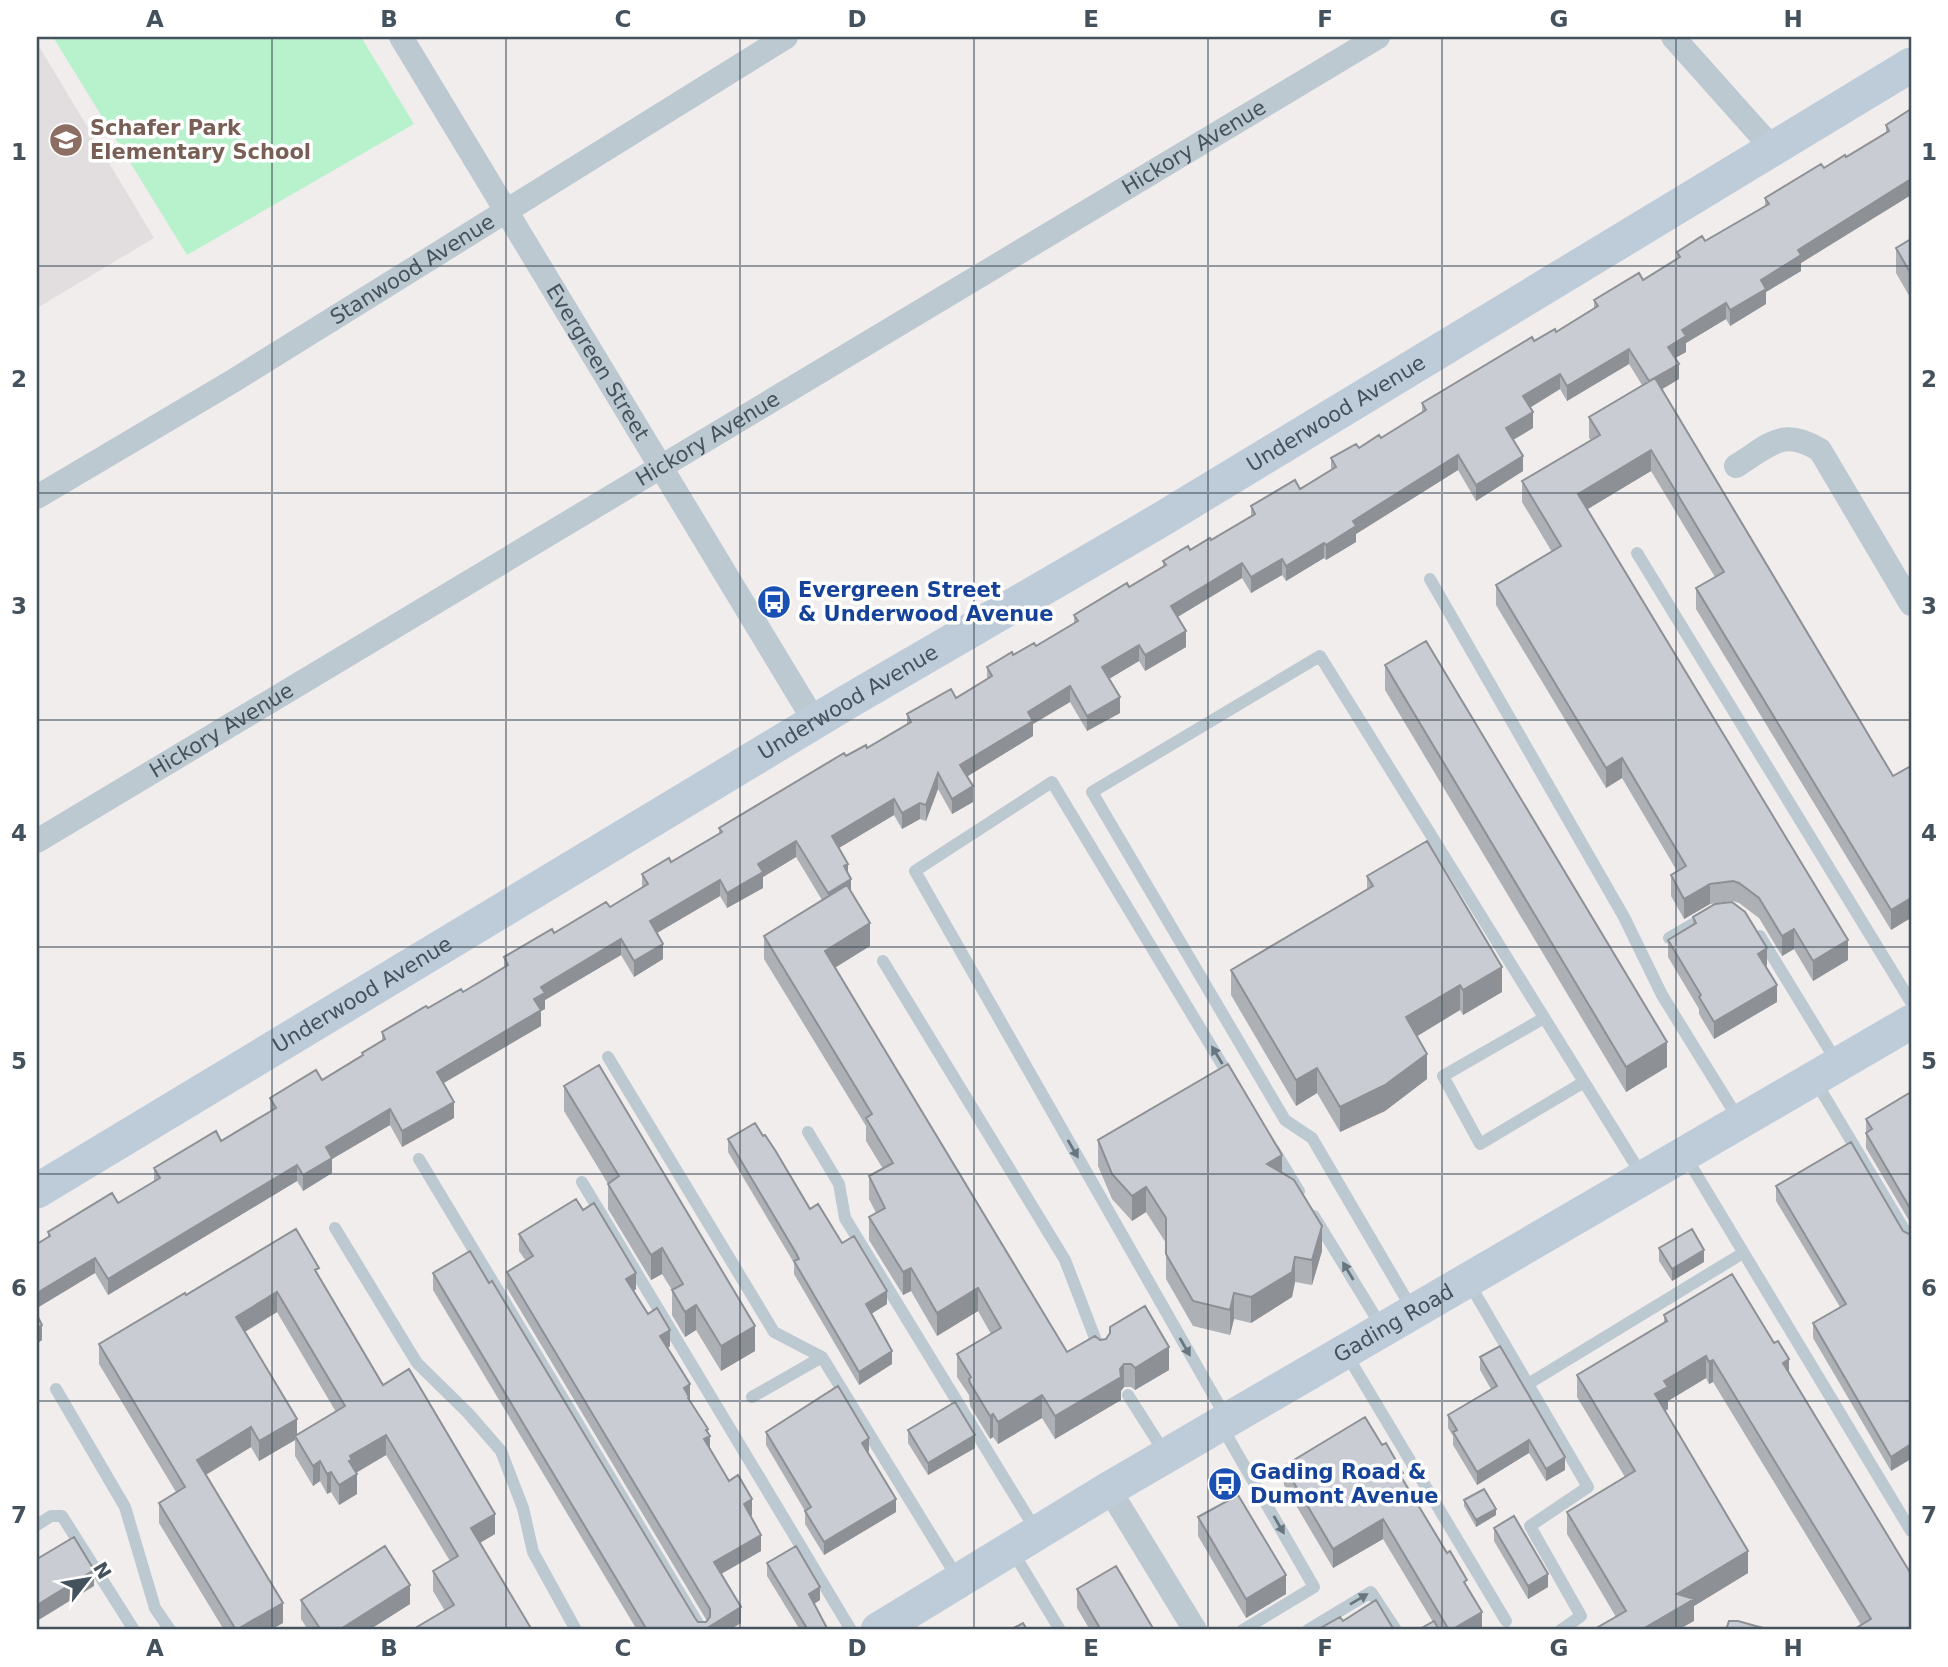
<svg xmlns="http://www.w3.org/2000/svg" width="1948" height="1667" viewBox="0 0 1948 1667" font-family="'DejaVu Sans',sans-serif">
	<rect width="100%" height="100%" fill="#f1eded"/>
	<!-- education -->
	<path fill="#e2dedf" d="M37,43L154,238L37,308Z"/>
	<!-- park -->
	<path fill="#b7f2cc" d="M53,37H361L414,124L187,255Z"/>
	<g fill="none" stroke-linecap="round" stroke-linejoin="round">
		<!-- lane -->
		<path stroke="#bdc9d1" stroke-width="12" d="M1637,553L1911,1002
			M1430,579L1624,917L1662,995L1739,1120
			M1760,936L1838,1064
			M1669,938L1705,917
			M883,961L1065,1260L1100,1351
			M1544,1018L1443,1076L1480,1144L1584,1082
			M608,1057L774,1332L822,1357L957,1577
			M1816,1082L1911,1241
			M808,1132L839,1184L845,1218L1037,1532
			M1274,1150L1299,1191
			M1686,1157L1911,1531
			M419,1159L702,1630
			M582,1182L851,1630
			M1314,1216L1381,1326
			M335,1228L417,1363L468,1413L501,1451L523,1508L533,1552L576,1630
			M1469,1283L1588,1487L1530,1526L1581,1616L1561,1630
			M1412,1309L1312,1138L1285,1120L1092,792L1320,656L1643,1177
			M1347,1355L1506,1621
			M1528,1384L1743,1253
			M56,1389L125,1507L155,1608L170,1630
			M1128,1395L1166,1455
			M752,1397L822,1357
			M1227,1419L915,871L1052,782L1232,1081
			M1222,1427L1314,1587L1243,1630
			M37,1525L51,1516H62L134,1630
			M1013,1552L1060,1630
			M1308,1630L1371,1592L1396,1630"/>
		<!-- street -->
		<g stroke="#bdc9d1" stroke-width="24">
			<path id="s1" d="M401,37L815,722"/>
			<path d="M1673,37L1773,149"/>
			<path d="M1736,466C1770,445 1782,427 1820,450L1911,604"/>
			<path id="s2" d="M37,497L233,381L786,37"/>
			<path id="s3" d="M37,841L1378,37"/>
			<path d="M1109,1489L1195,1630"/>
		</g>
		<!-- secondary -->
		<g stroke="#beccd9" stroke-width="35">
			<path id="s4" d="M37,1191L849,701L1162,519L1911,65"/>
			<path id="s5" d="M878,1630L1109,1489L1911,1022"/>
		</g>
	</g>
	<!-- wall -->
	<path fill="#adb0b5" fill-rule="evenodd" d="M1911,109V195L1801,263V271L1766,292V304L1730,326L1726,319L1686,343V352L1675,358L1679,379L1662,389L1893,776L1891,930L1696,609V588L1715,577L1651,471L1587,509L1848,960L1813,981L1794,949L1782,956L1759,918L1739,903L1733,901L1710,904L1684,919L1671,896V875L1677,871L1622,778L1606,788L1496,605V585L1552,552L1522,502V481L1591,440L1589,438V417L1642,385L1629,364L1567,401L1560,389L1530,407L1533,428L1513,440L1523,471L1476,501L1458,470L1356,534V542L1326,560L1324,558L1286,581L1282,575L1251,593L1242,578L1177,617L1186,647L1145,671L1139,661L1109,679L1120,713L1087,731L1070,702L1033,724V736L967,776L973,802L952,814L938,789L926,821L920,819L902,829L894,815L839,848L848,875L851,892L870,946L835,967L1067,1352L1100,1340L1106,1339L1110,1334V1327L1169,1370L1135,1390L1131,1387H1124L1121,1391V1400L1055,1439L1042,1418L998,1444L993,1437L990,1439L970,1406L969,1395L957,1377V1354L991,1334L978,1311L937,1336L911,1291L903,1295L869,1240V1217L876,1213L869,1199V1176L883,1169L866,1141V1126L764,959V936L822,900L796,857L763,877V888L727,908L720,896L657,933L663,959L634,977L621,955L545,1000V1009L541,1011V1026L443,1083L454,1118L402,1147L390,1125L332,1159V1173L303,1191L297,1181L108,1295L95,1273L37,1308V1244L48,1237V1232L118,1203L154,1182V1168L221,1141L270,1112V1098L322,1080L362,1055V1053L382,1041V1032L428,1008L463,992L504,968V957L610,907L642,888V874L671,862L719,834V828L846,756L867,748L907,725V714L956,698L987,679V667L1036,646L1074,623V615L1129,587L1163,567V561L1211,540L1251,517V506L1300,489L1331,470V458L1381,438L1422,413V403L1534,341L1556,332L1594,309V300L1643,280L1677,259V252L1705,241L1765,206V198L1846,157L1886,133V125Z
		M1911,239V299L1896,273V248Z
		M1385,665L1667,1067L1626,1092L1385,690Z
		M1367,876L1502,992L1463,1015L1460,1010L1417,1036L1427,1079L1385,1111L1340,1132L1317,1093L1296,1106L1231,995V970L1367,889Z
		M1693,917L1767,965L1766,966L1777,1002L1714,1039L1699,1014V1009L1668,957V940L1693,925Z
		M564,1086L755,1351L721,1371L696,1330L685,1337L672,1315V1290L662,1274L651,1280L608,1209V1184L564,1111Z
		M1911,1092V1224L1866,1148V1119Z
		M728,1139L810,1209L842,1243L887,1304L871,1314L892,1364L859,1385L794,1274V1263L728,1152Z
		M1098,1140L1282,1173L1322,1251L1312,1285L1295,1282L1292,1297L1251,1323L1234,1319L1230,1335L1193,1326L1166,1279V1243L1146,1212L1132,1221L1112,1199L1098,1166Z
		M1776,1186L1903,1231L1910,1235L1891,1471L1813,1338V1323L1840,1307L1776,1201Z
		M583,1210L636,1289L634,1291L648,1314L670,1346L668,1348L690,1401L708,1432L710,1448L729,1481L752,1515L751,1516L761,1551L721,1574L741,1623L729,1630H637L433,1290V1273L695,1618L698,1622H706L707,1621L507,1288V1272L526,1261L519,1251V1234Z
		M1659,1248L1704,1262L1672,1281L1659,1261Z
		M319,1277L383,1385L495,1534L480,1543L532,1630L445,1611L433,1591V1571L450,1561L386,1455L356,1473L357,1494L339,1505L331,1492L327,1494L320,1481L313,1486L295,1456V1440L259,1461L251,1447L206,1475L283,1623L270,1630H224L159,1523V1503L176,1492L99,1364V1344L186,1295ZM277,1312L336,1412L297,1435L245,1332Z
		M1664,1315L1789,1373L1911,1630L1861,1625L1713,1382L1709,1384L1706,1378L1668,1401V1409L1665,1411L1748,1573L1694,1606V1621L1616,1617L1567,1534V1512L1625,1477L1577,1397V1375L1664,1323Z
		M1480,1357L1565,1470L1546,1481L1529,1453L1477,1485L1453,1445V1436L1448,1428V1415L1491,1389L1480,1370Z
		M908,1430L975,1448L928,1475L908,1443Z
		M766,1432L869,1451L867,1452L896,1512L824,1555L805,1524V1511L766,1445Z
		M1284,1466L1403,1481L1467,1588L1482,1630H1418L1433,1622L1383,1539L1333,1568L1284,1485Z
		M1464,1500L1496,1515L1476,1527L1464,1506Z
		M1198,1517L1286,1594L1246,1618L1198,1536Z
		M1494,1528L1548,1587L1528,1599L1494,1541Z
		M767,1563L820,1600L814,1604L828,1630H800L767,1576Z
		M1077,1589L1154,1630H1090L1077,1608Z
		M301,1600L410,1604L369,1630H308L301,1619Z"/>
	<!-- shaded-wall -->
	<path fill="#8d9094" d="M1911,179V195L1801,263V271L1766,292V304L1730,326V310L1761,280L1798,250Z
		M1726,303V319L1686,343V352L1668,362V347L1682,330Z
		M1629,349V364L1567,401V386Z
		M1679,364V379L1649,397V382Z
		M1560,374V389L1523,412V396Z
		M1533,412V428L1506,444V428Z
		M1651,450V471L1578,515V494Z
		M1458,455V470L1356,534V542L1326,560V545L1353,521Z
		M1523,456V471L1476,501V485Z
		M1324,543V558L1286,581V566Z
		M1282,559V575L1251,593V577Z
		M1242,563V578L1171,621V606Z
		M1186,631V647L1145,671V655Z
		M1139,645V661L1102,683V667Z
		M1070,686V702L1033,724V736L960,781V765L1028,712Z
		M1120,697V713L1087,731V716Z
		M1622,758V778L1606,788V768Z
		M938,773V789L926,821V805Z
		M973,786V802L952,814V799Z
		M894,799V815L832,852V836Z
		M920,803V819L902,829V813Z
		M796,841V857L763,877V888L727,908V893L758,864Z
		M848,864V879L844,866Z
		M851,879V895L828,909V893Z
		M720,880V896L650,937V921Z
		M1710,884V904L1684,919V899Z
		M1911,898V918L1891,930V910Z
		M870,923V946L825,974V951Z
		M1794,929V949L1782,956V936Z
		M621,939V955L545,1000V1009L541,1011V1026L437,1087V1072L534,999L541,987Z
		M1848,940V960L1813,981V961Z
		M663,944V959L634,977V961Z
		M1767,948V965L1758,970V954Z
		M1502,967V992L1463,1015V990Z
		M1460,985V1010L1406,1043V1017Z
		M1777,985V1002L1714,1039V1022Z
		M1667,1042V1067L1626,1092V1067Z
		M1427,1054V1079L1385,1111L1340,1132V1107Z
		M1317,1068V1093L1296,1106V1080Z
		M454,1102V1118L402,1147V1131Z
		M390,1109V1125L332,1159V1173L303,1191V1175L326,1147Z
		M1282,1155V1180L1267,1164Z
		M297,1165V1181L108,1295V1279Z
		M1146,1187V1212L1132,1221V1196Z
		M1322,1226V1251L1312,1285V1260Z
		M662,1248V1274L651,1280V1255Z
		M1704,1250V1262L1672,1281V1269Z
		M1295,1257V1282L1292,1297L1251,1323V1297Z
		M95,1258V1273L37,1308V1293Z
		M911,1268V1291L903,1295V1272Z
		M636,1273V1289L626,1295V1279Z
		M978,1288V1311L937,1336V1313Z
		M887,1291V1304L866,1317V1304Z
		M277,1292V1312L236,1337V1317Z
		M1234,1293V1319L1230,1335V1310Z
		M696,1305V1330L685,1337V1312Z
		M42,1325V1340L37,1344V1328Z
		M755,1326V1351L721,1371V1346Z
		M670,1330V1346L660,1352V1336Z
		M1169,1347V1370L1135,1390V1368Z
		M892,1351V1364L859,1385V1372Z
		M1706,1356V1378L1668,1401V1409L1655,1417V1394L1664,1381Z
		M1789,1359V1381L1783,1363Z
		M1713,1360V1382L1709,1384V1362Z
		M1124,1364V1387L1121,1391V1400L1055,1439V1416L1120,1369Z
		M690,1384V1401H689L684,1388Z
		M1042,1395V1418L998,1444V1422Z
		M993,1414V1437L990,1439V1416Z
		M297,1419V1439L295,1436V1440L259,1461V1441Z
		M251,1427V1447L197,1480V1460Z
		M708,1429V1438L710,1436V1452L704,1439L706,1430Z
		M386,1435V1455L352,1475L357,1474V1494L339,1505V1485L349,1461L350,1456Z
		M975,1435V1448L928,1475V1463Z
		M869,1438V1451L862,1456V1443Z
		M1529,1440V1453L1477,1485V1472Z
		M1911,1444V1459L1891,1471V1457Z
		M1565,1457V1470L1546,1481V1469Z
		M320,1461V1481L313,1486V1466Z
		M331,1472V1492L327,1494V1474Z
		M752,1499V1515L744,1520V1504Z
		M896,1499V1512L824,1555V1542Z
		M1496,1509V1515L1476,1527V1520Z
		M495,1514V1534L471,1548V1528Z
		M1383,1519V1539L1333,1568V1549Z
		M761,1535V1551L714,1578V1562Z
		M1748,1551V1573L1694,1606V1621L1678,1630H1641L1677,1594Z
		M94,1570V1586L37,1621V1605Z
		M1548,1574V1587L1528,1599V1586Z
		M1286,1575V1594L1246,1618V1599Z
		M410,1585V1604L369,1630H339Z
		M820,1587V1600L809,1607V1594Z
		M283,1603V1623L270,1630H237Z
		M741,1607V1623L729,1630H704Z
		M1482,1612V1630H1451Z"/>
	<!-- building -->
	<path fill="#c9cdd3" stroke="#8d9094" stroke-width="2" d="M1911,109V179L1798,250L1801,255L1761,280L1766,289L1730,310L1726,303L1682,330L1686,336L1668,347L1679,364L1649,381L1629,349L1567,386L1560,374L1523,396L1533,412L1506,428L1523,456L1476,485L1458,455L1353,521L1356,526L1326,545L1324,543L1286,566L1282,559L1251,577L1242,563L1171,606L1186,631L1145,655L1139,645L1102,667L1120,697L1087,716L1070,686L1028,712L1033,721L960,765L973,786L952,799L938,773L926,805L920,803L902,813L894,799L832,836L848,864L844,866L851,879L828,893L796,841L758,864L763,872L727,893L720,880L650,921L663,944L634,961L621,939L541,987L545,993L534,999L541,1010L437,1072L454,1102L402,1131L390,1109L326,1147L332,1158L303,1175L297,1165L108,1279L95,1258L37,1293V1244L50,1236L48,1232L112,1193L118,1203L160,1178L154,1168L216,1131L221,1141L276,1108L270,1098L316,1070L322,1080L363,1055L362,1053L385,1039L382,1032L426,1006L428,1008L461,989L463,992L508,965L504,957L552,929L554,933L606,902L610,907L648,884L642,874L669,858L671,862L722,832L719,828L844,753L846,756L866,745L867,748L911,722L907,714L951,689L956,698L992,676L987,667L1012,652L1013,655L1034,643L1036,646L1078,621L1074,615L1127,583L1129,587L1166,565L1163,561L1188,546L1190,550L1210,538L1211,540L1255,514L1251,506L1295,480L1300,489L1336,467L1331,458L1356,444L1359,448L1379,435L1381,438L1426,410L1422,403L1532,337L1534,341L1555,329L1556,332L1598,306L1594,300L1639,273L1643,280L1680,257L1677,252L1702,236L1705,241L1769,204L1765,198L1821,164L1824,168L1845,155L1846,157L1889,131L1886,125Z
		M1911,239V274L1896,248Z
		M1655,378L1893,776L1911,766V898L1891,910L1696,588L1724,572L1651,450L1578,494L1848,940L1813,961L1794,929L1782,936L1759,898L1739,883L1733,881L1710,884L1684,899L1671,875L1686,866L1622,758L1606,768L1496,585L1561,546L1522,481L1600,435L1589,417Z
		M1426,641L1667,1042L1626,1067L1385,665Z
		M1427,841L1502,967L1463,990L1460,985L1406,1017L1427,1054L1385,1085L1340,1107L1317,1068L1296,1080L1231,970L1373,886L1367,876Z
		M847,885L870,923L825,951L1067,1352L1095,1336L1100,1340L1106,1339L1110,1333V1327L1145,1306L1169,1347L1135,1368L1131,1364H1124L1120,1369L1121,1377L1055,1416L1042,1395L998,1422L993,1414L990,1416L970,1383L969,1379L971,1377L957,1354L1001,1328L978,1288L937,1313L911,1268L903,1272L869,1217L885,1208L869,1176L893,1163L866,1118L872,1114L764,936Z
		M1732,902L1745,912L1767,948L1758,954L1777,985L1714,1022L1699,997L1701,995L1668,940L1696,923L1693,917L1715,904Z
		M1228,1064L1282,1155L1267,1164L1294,1180L1322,1226L1312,1260L1295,1257L1292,1272L1251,1297L1234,1293L1230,1310L1193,1301L1166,1254V1218L1146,1187L1132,1196L1112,1174L1098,1140Z
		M599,1065L755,1326L721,1346L696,1305L685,1312L672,1290L683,1284L662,1248L651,1255L608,1184L619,1176L564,1086Z
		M1911,1092V1210L1866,1133L1872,1129L1866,1119Z
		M755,1123L763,1136L765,1135L775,1150L810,1209L818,1204L842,1243L854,1236L887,1291L866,1304L892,1351L859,1372L794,1261L799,1259L796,1253L728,1139Z
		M1851,1142L1903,1231L1911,1235V1444L1891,1457L1813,1323L1846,1304L1776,1186Z
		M576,1199L583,1210L594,1203L636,1273L626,1279L648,1314L657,1308L670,1330L660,1336L690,1384L684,1388L689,1397L688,1398L708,1429L706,1430L710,1436L704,1439L729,1481L738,1475L752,1499L744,1504L761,1535L714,1562L741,1607L704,1630H647L433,1273L470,1251L489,1283L492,1281L695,1618L698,1622H706L710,1617V1609L507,1272L533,1256L519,1234Z
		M296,1229L319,1268L315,1270L383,1385L409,1369L495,1514L471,1528L532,1630H412L454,1605L433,1571L458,1556L386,1435L350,1456L352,1460L349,1461L357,1474L339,1485L331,1472L327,1474L320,1461L313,1466L295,1436L345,1406L277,1292L236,1317L297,1419L259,1441L251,1427L197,1460L283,1603L236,1630L159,1503L185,1487L99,1344L185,1293L186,1295Z
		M1692,1229L1704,1250L1672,1269L1659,1248Z
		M1732,1274L1774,1343L1778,1341L1789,1359L1783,1363L1911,1574V1630H1853L1871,1619L1713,1360L1709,1362L1706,1356L1664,1381L1668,1387L1655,1394L1748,1551L1677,1594L1694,1599L1641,1630H1593L1626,1611L1567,1512L1635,1471L1577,1375L1667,1321L1664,1315Z
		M37,1315L42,1325L37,1328Z
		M1500,1346L1565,1457L1546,1469L1529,1440L1477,1472L1453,1432L1457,1430L1448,1415L1497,1386L1480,1357Z
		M838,1386L869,1438L862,1443L896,1499L824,1542L805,1511L811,1507L766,1432Z
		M955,1402L975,1435L928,1463L908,1430Z
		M1365,1417L1382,1445L1386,1443L1403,1473L1400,1475L1447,1553L1450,1551L1467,1580L1464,1582L1482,1612L1451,1630H1449L1383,1519L1333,1549L1284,1466Z
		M1484,1489L1496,1509L1476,1520L1464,1500Z
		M1238,1495L1286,1575L1246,1599L1198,1517Z
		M1514,1516L1548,1574L1528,1586L1494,1528Z
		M74,1537L94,1570L37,1605V1559Z
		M385,1546L410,1585L339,1630H321L301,1600Z
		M796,1546L820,1587L809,1594L828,1630H808L767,1563Z
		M1116,1566L1154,1630H1101L1077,1589Z
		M1376,1600L1394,1630H1317L1340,1617L1343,1621Z
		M1434,1621L1439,1630H1418Z
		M1729,1621H1738L1770,1630H1726Z
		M1023,1623L1027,1630H1010Z"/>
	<!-- one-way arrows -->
	<defs><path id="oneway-solid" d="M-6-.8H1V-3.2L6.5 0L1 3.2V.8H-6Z" transform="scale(1.75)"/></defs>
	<g fill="#687680">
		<use href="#oneway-solid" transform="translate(1217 1055) rotate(-121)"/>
		<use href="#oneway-solid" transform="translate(1073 1149) rotate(60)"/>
		<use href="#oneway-solid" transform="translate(1348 1271) rotate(-121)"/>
		<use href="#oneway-solid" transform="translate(1185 1347) rotate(60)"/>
		<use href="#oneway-solid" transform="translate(1279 1525) rotate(60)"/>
		<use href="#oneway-solid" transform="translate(1359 1599) rotate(-31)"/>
	</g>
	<!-- grid -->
	<path fill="none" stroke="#44525d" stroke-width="2" stroke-opacity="0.55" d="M272,37V1630M506,37V1630M740,37V1630M974,37V1630M1208,37V1630M1442,37V1630M1676,37V1630M37,266H1911M37,493H1911M37,720H1911M37,947H1911M37,1174H1911M37,1401H1911"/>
	<!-- icons -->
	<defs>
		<g id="school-disc" transform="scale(1.75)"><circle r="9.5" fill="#8d6e63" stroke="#fff"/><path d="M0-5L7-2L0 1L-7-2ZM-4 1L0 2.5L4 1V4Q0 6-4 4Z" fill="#fff"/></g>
		<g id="bus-disc" transform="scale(1.75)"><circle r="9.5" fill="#1a4fb4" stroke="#fff"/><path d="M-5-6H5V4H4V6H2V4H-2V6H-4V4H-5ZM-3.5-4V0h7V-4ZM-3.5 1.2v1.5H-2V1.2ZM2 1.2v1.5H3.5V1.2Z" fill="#fff"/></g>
	</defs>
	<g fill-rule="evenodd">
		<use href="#school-disc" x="66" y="140"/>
		<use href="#bus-disc" x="774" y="602"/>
		<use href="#bus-disc" x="1225" y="1484"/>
	</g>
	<g text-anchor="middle" stroke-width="7" stroke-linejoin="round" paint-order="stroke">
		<!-- education labels -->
		<g font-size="21" font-weight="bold" fill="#785e54" stroke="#fff" text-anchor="start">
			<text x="90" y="135">Schafer Park<tspan x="90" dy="24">Elementary School</tspan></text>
		</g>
		<!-- street labels -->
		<g font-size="21" fill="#44525d" stroke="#fff">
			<text dy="7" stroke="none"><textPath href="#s3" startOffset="1349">Hickory Avenue</textPath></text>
			<text dy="7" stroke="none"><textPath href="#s2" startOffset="439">Stanwood Avenue</textPath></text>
			<text dy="7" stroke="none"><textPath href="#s1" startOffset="380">Evergreen Street</textPath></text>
			<text dy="7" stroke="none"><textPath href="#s4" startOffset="1514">Underwood Avenue</textPath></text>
			<text dy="7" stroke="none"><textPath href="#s3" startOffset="782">Hickory Avenue</textPath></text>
			<text dy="7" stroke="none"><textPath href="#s4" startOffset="947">Underwood Avenue</textPath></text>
			<text dy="7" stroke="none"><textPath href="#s3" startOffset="215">Hickory Avenue</textPath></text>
			<text dy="7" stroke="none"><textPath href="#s4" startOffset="380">Underwood Avenue</textPath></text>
			<text dy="7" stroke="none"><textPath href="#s5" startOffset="600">Gading Road</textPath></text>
		</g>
		<!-- transit labels -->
		<g font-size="21" font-weight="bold" fill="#164399" stroke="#fff" text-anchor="start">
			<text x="798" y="597">Evergreen Street<tspan x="798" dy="24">&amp; Underwood Avenue</tspan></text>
			<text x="1250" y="1479">Gading Road &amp;<tspan x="1250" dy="24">Dumont Avenue</tspan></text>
		</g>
	</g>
	<!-- border -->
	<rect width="1948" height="1667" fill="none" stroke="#ffffff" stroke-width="77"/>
	<!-- north arrow -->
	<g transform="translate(88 1579) rotate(59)" stroke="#ffffff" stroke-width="5" paint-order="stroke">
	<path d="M0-5L12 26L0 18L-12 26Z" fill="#44525d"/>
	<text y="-10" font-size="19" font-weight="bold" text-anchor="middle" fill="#44525d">N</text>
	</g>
	<rect x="38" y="38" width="1872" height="1590" fill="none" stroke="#44525d" stroke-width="2.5"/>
	<g font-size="23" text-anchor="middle" font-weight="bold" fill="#44525d">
		<text x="155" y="27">A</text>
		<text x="389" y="27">B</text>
		<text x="623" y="27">C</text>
		<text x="857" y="27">D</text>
		<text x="1091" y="27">E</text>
		<text x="1325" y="27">F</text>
		<text x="1559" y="27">G</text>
		<text x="1793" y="27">H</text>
		<text x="19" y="160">1</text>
		<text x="1929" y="160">1</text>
		<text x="19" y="387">2</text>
		<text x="1929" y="387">2</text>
		<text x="19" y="614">3</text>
		<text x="1929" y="614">3</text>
		<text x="19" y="841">4</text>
		<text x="1929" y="841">4</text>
		<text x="19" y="1069">5</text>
		<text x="1929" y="1069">5</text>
		<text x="19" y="1296">6</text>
		<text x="1929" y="1296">6</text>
		<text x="19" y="1523">7</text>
		<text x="1929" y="1523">7</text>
		<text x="155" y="1656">A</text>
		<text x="389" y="1656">B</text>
		<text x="623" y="1656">C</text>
		<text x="857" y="1656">D</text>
		<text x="1091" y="1656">E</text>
		<text x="1325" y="1656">F</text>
		<text x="1559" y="1656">G</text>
		<text x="1793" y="1656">H</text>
	</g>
</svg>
